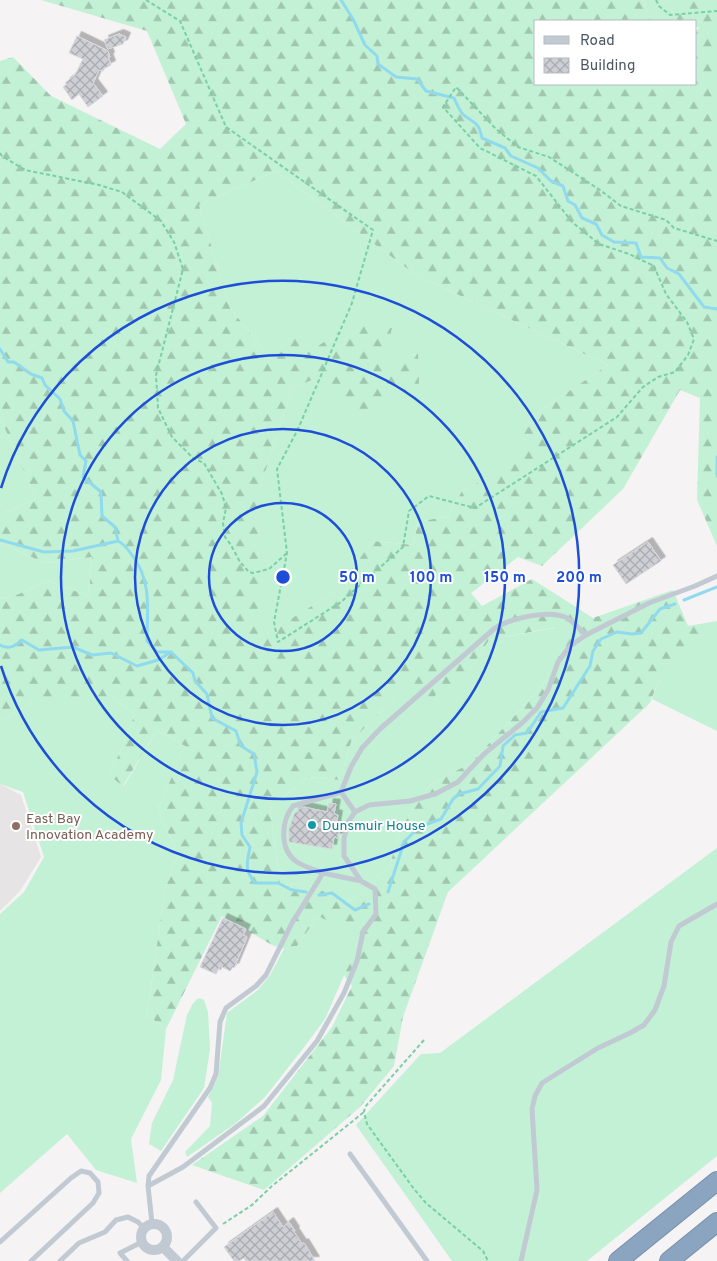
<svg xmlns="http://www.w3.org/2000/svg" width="717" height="1261" viewBox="0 0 717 1261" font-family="Overpass,sans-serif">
	<defs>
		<pattern id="forest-firs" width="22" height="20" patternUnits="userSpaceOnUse" patternTransform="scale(1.25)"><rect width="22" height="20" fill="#c3f1d5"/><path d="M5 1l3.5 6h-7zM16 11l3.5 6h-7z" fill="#a0c6b0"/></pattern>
		<pattern id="building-cross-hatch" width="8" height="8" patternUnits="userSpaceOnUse" patternTransform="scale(1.25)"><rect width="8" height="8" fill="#cdcfd5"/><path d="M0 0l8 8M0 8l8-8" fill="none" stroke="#a8abb0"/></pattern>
		<filter id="shadow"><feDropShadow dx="4.5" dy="-4.5" stdDeviation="0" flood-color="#0004"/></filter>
	</defs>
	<rect width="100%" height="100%" fill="#f5f3f3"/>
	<!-- education -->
	<path fill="#e6e4e5" d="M0,784L21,795L41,857L20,891L0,911Z"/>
	<!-- grass -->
	<path fill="#c3f1d5" d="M643,0H666L677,21H651Z
		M276,171L416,275L608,365L529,418L514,464L462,491L448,516L418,522L413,545L373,541L333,593L257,640L259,491L292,388L312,380L360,415L417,353L382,367L352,324L315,348L271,359L230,308L199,205Z
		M0,417L36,499L8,512L0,507Z
		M0,543L45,563L92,557L89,596L48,581L19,594L0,599Z
		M558,627L571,635L543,685L471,763L431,784L400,829L390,865L351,901L303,884L280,885L270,808L308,777L340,780L351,742L405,686L470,669L489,640Z
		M713,631L717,635V731L652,699L657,684Z
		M39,698H113L135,714L110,776L124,786L157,730L185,746L158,809L178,855L165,889L147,1015L166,1029L161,1080L131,1139L137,1183L96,1170L67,1134L0,1193V914L24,892L44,857L23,792L0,784V722Z
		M717,848V1156L587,1261H452L356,1125L421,1054L440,1053Z
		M318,916L356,935V948L325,1019L305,1046L265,1097L236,1123L187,1157L185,1152L210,1126L212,1103L208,1097L218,1077L227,1013L258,990L270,975L284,949L297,946Z
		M200,998L204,1000L208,1012L210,1049L204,1088L161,1151L149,1144L152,1123L173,1080L187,1015L192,1005L197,999Z"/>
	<!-- forest -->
	<path fill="url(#forest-firs)" fill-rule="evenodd" d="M41,0H643L651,21H536V84H696V32L699,27H696V21H677L666,0H717V546L697,500L700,398L680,390L623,489L542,566L518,557L471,593L482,606L532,579L593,618L673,590L688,626L717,621V635L713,632L657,684L650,703L448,892L403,1017L394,1066L360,1107L264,1190L192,1165L263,1116L332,1027L352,986L344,975L356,948L355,935L318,916L297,946L284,949L272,945L222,916L166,1029L147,1015L165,889L178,855L158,809L185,746L157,730L123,786L110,776L135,714L113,698H39L0,722V599L19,594L48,581L89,596L92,557L45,563L0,543V507L8,512L36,499L0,417V61L13,57L51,96L160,149L186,124L147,31ZM276,171L416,275L608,365L529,418L513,464L462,491L448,516L418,522L413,545L373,541L333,593L258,639L259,491L292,388L312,380L359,415L419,384L418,353L382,366L392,328L351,324L315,348L291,332L271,359L230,308L199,205ZM557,627L570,635L543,685L471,763L431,784L400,829L390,865L351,901L303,884L280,885L270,808L308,777L340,780L351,742L405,686L432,698L470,669L489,640Z"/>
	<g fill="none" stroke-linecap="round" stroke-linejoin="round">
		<!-- stream -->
		<path stroke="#90daee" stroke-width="3" d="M341,0L353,19L365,45L377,56L378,64L396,77L417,79L426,91L454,98C457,104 460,113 465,116C477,124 479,124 482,138L505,148L511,156L538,168L551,181L563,186L568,201L575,205L582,218L596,224L602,235L614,242L636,243L641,257L660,258L667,268L679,274L704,307L717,309
			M0,349L8,362H14L31,374L42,378L45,385L60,399L64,411L73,421L80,455L86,461L83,477L101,492L102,516L115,527L118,541C126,545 129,551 134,558C152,583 147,611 147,641L157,652H171L193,673L195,681L207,694L212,718L236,731L241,746L254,754L257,772L241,823L242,835L250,847C247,863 244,869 255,883H278L292,890L306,892
			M717,457V476
			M0,540L44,552L73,551L118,541
			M684,600L717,587
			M0,645C9,650 15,646 22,640L39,650L73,647L92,655L111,653L137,666L158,660L171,652
			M388,892L404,842L419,827L441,819L453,799L459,794L478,789L500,766L503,746L515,735L527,733L541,712L563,708L590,666L593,651L601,639L617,632L632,634L641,633L660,609L675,604
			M319,895L332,893L355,910L369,904"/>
	</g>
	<!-- building -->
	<path fill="url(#building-cross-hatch)" stroke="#d7d9de" filter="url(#shadow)" d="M119,34L126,37L123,44L108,49L104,40Z
		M77,36L108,51L110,57H108L111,65L105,68L103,71L99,70L93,83L103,96L88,107L79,94L72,100L63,87L67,84L65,83L75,75L83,59L69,53Z
		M648,542L661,561L626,584L613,565Z
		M329,803L336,804L334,814L338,815L336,826L340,827L338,838L334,837L332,849L289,842V828L295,812H298L299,809L304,807L327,812Z
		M223,918L246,929L243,935L247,937L234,968L233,967L230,971L220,966L216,974L200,967Z
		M273,1212L283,1227L289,1222L295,1231L294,1232L302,1244L304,1243L315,1261H246L244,1258L239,1261H234L224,1247Z"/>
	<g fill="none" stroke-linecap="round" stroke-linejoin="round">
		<!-- highway casing -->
		<g stroke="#7690ad" stroke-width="20">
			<path id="highway" d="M618,1261L717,1181
				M669,1261L717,1222"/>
		</g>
		<!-- path -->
		<path stroke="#7ad0a6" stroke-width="2" stroke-dasharray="4 2.5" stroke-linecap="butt" d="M146,0L180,21L226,127L373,230L352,303L298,429L277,469L287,553L274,622L278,642L341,602L403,547L409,511L429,496L475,508L617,417L643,387L658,377L675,372L688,355L694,339L687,322L666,294L654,266L629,254L599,244L572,222L536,176L480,148L443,107L456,87L496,129L518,147L549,157L600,190L621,206L666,220L674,228L717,241
			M656,0L659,6L670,15L717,11
			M0,153L2,156L25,170L99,185L122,192L161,221L174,242L183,269L156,375L158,408L172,437L193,458L204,463L222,494L226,508L223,523L225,537L231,545L240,562L249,572L253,573L269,569L287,553
			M424,1040L365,1107L364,1112L367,1124L414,1189L426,1203L483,1251L488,1261
			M223,1224L252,1205L272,1186L364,1112"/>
		<!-- lane -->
		<path stroke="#c1cad2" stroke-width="5" d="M341,792L355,812
			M361,881L344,856V839L348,822L355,812L369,805L410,801L435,794L458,782L484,754L522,723L537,708L548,690L558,662L570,646L586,635L649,603L695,586L717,576
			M350,1154L427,1261
			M148,1186L183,1167L264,1106L317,1041L344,993L357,961L363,932L376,914L375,889L361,881L323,873
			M152,1223L148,1186L149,1176L210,1088L216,1074L220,1022L226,1008L256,986L266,975L292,923L323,873C315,870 305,867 297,862C279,850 281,821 293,806L341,792L351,767L362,748L380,729L495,628C511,618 547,610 565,617C572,620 580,630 586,635
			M0,1242L71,1178L81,1171L90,1173L98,1182L99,1193L93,1203L31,1261
			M60,1261L79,1243L105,1232L116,1220L128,1217L138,1222L144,1228
			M127,1261L120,1253L142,1242
			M183,1261L216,1228L196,1202
			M521,1261L537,1190L532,1109L535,1096L542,1083L598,1048L630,1033L644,1025L655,1010L664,986L671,942L679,926L717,904"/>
		<!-- street -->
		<path stroke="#c1cad2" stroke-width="10" d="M141 1237a13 13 0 1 1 26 0a13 13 0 1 1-26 0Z
			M163,1247L177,1261"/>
		<!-- highway -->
		<use href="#highway" stroke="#8ba5c1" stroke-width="18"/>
	</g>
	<!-- distance rings -->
	<g fill="none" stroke="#1d4ed8" stroke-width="2.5">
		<circle cx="283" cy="577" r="74"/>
		<circle cx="283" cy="577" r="148"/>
		<circle cx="283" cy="577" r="222"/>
		<path d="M1 488A296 296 0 1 1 1 666"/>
	</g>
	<!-- markers -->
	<circle fill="#0f9aa8" stroke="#fff" stroke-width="2" cx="312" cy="825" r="5"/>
	<circle fill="#8d6e63" stroke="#fff" stroke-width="2" cx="16" cy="826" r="5"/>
	<g text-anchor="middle" stroke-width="4" stroke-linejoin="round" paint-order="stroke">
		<!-- education labels -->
		<g font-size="14" fill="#785e54" stroke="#fff" text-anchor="start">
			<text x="26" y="823">East Bay<tspan x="26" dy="16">Innovation Academy</tspan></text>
		</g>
		<!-- culture labels -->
		<g font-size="14" fill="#0d838f" stroke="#fff" text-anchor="start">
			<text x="322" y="830">Dunsmuir House</text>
		</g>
	</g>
	<circle cx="283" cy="577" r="8" fill="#1d4ed8" stroke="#fff" stroke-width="2.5"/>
	<g font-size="15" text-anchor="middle" font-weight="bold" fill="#1d4ed8" stroke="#fff" stroke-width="4" stroke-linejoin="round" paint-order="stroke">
		<text x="357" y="582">50 m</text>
		<text x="431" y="582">100 m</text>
		<text x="505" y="582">150 m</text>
		<text x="579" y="582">200 m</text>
	</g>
	<!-- legend -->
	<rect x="534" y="20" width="162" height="65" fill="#ffffff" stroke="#b7bbc0"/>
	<rect x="544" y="36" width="25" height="8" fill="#c1cad2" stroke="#b7bbc0"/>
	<text x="580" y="45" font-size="15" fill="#4a5661">Road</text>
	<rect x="544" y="58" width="25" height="15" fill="url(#building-cross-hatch)" stroke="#b7bbc0"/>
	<text x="580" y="70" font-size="15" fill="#4a5661">Building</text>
</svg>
